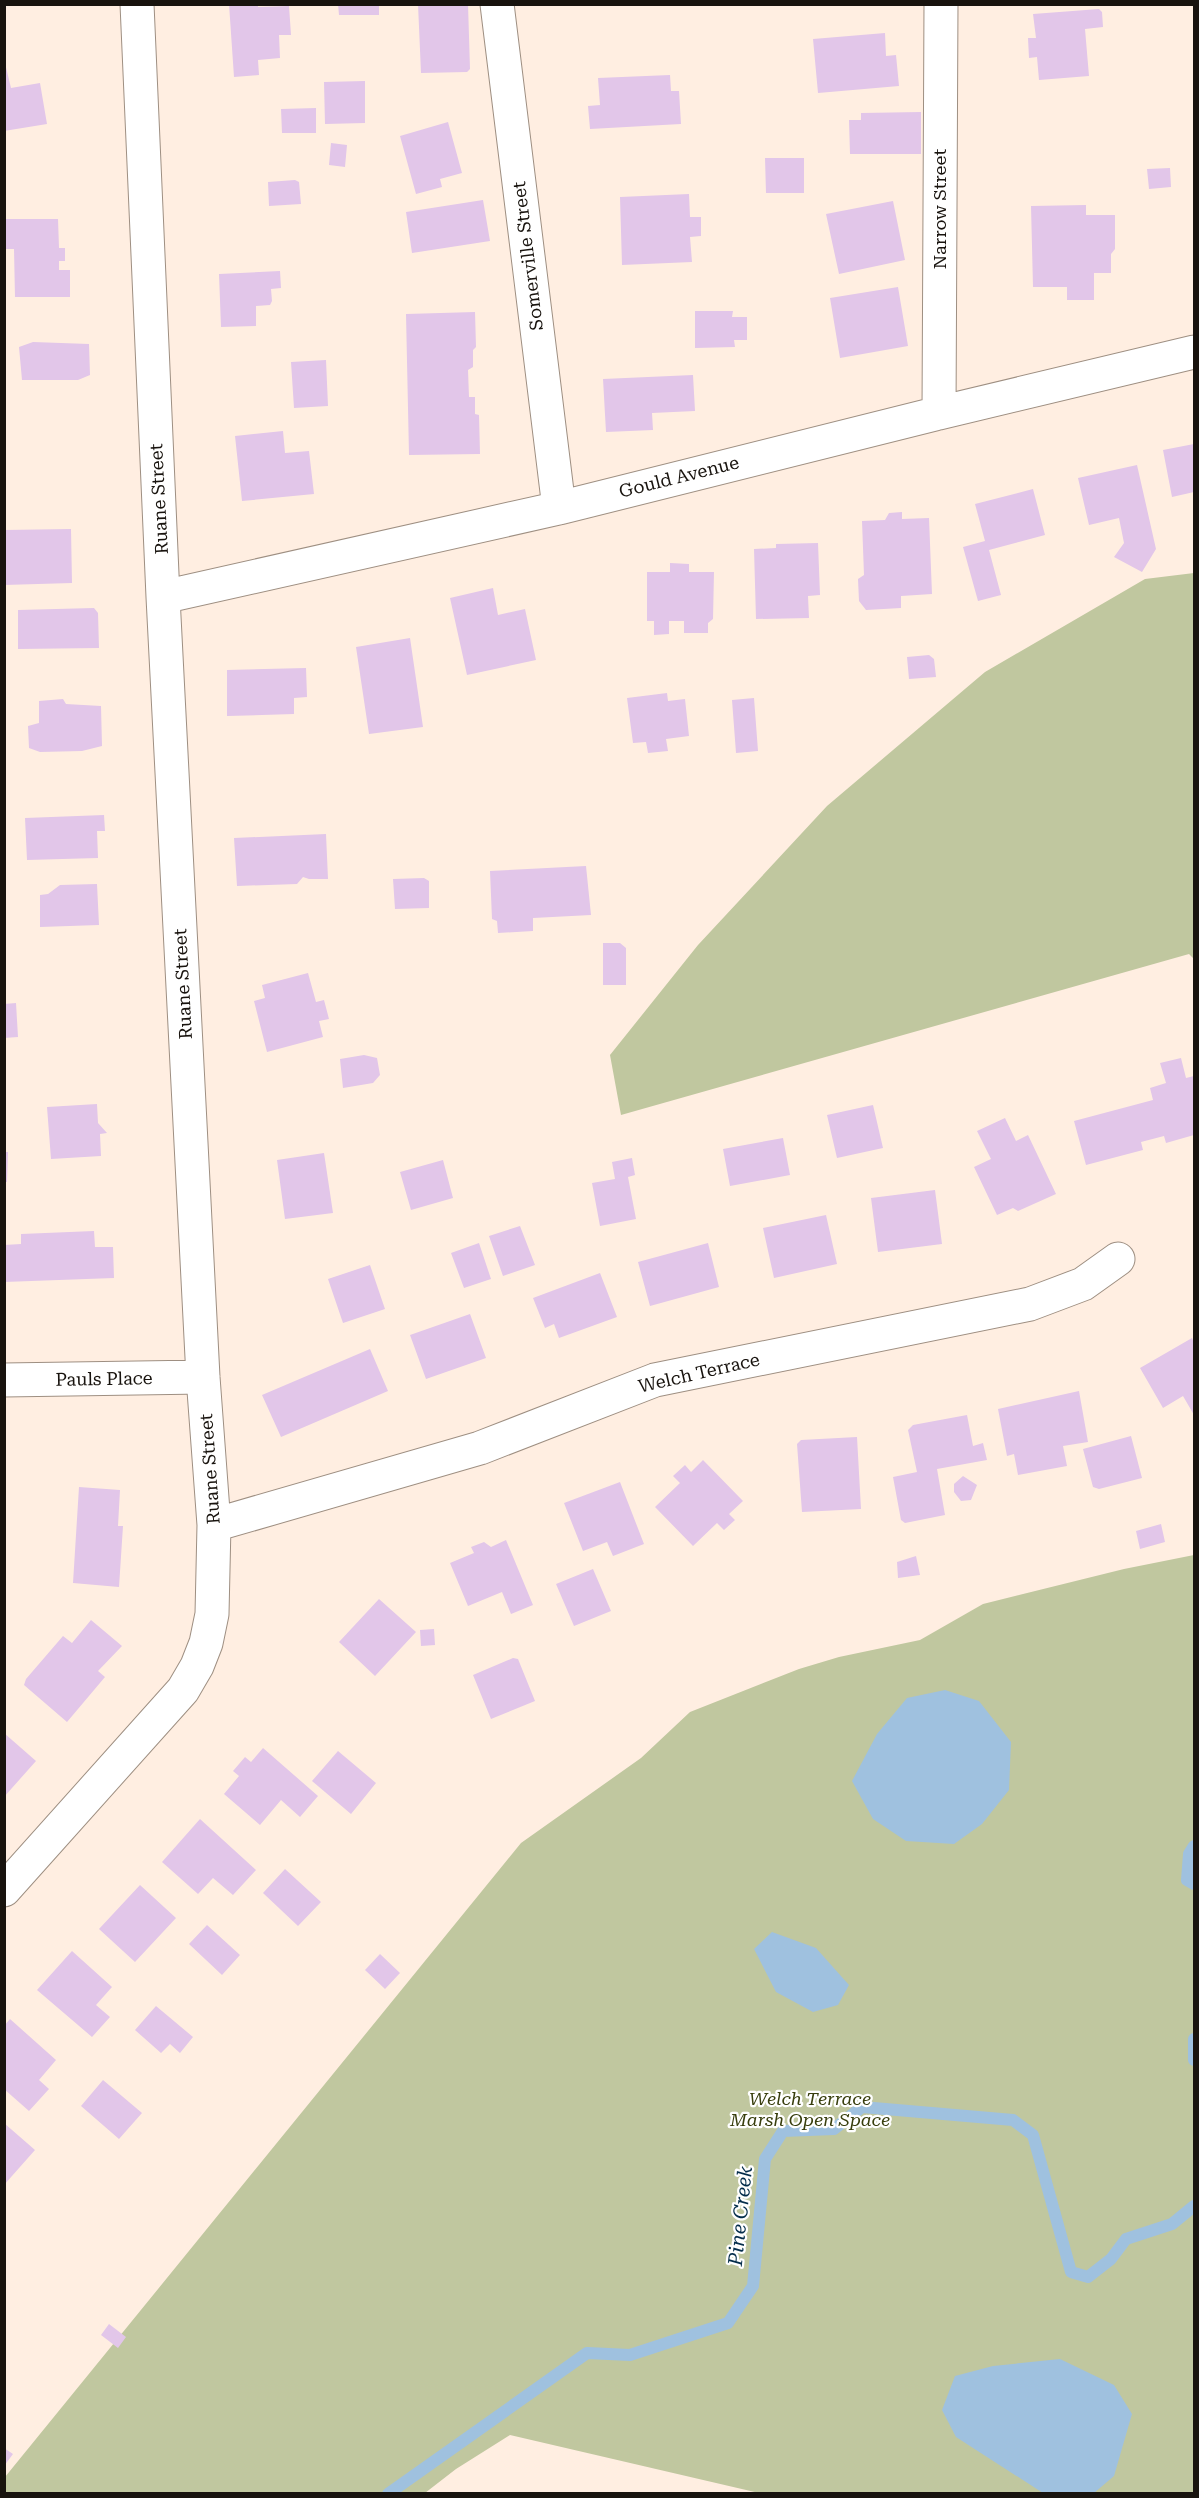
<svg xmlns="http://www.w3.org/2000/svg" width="1199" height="2498" viewBox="0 0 1199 2498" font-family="'Roboto Serif',serif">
	<rect width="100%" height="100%" fill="#ffeee1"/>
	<!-- green -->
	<path fill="#c0c79f" d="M1194,573V959L1189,954L621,1115L610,1055L698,945L827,806L985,672L1145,579Z
		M1194,1555V2493H759L510,2435L456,2469L425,2493L5,2494V2477L521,1843L641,1758L690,1712L799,1669L839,1657L920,1640L983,1604L1124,1569Z"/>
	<!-- water -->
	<path fill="#9fc1df" d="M945,1690L979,1701L1011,1742L1009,1790L982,1824L954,1844L906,1841L873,1819L852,1781L877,1734L907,1698Z
		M772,1932L816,1948L849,1985L838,2005L813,2012L776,1992L754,1949Z
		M1060,2359L1114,2385L1132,2414L1114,2476L1094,2493H1043L956,2437L942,2410L955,2376L993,2366Z"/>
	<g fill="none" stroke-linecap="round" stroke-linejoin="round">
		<!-- stream -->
		<path stroke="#9fc1df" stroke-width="12" d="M1194,1846L1189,1854L1187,1880L1194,1884
			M1194,2039V2060
			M388,2494L587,2353L630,2355L728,2323L753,2286L765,2159L783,2131L834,2129L862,2107L1013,2120L1033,2135L1071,2272L1088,2277L1111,2259L1126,2239L1172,2224L1194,2206"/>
	</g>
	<!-- building -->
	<path fill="#e2c6e9" d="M229,4H258V7L289,6L291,35H279L280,58L258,60L259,75L234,77Z
		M338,4H379V15H339Z
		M418,4H468L470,69L467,72L421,73Z
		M1099,9L1102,12L1103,27L1085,29L1089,76L1039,80L1037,57L1029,58L1028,38H1036L1033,14Z
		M885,33L886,56L896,55L899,86L818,93L813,39Z
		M4,59L11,88L40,83L47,124L4,131Z
		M670,75L671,91H679L681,124L590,129L588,106L600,105L598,78Z
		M365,81V123L325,124L324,82Z
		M316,108V133H282L281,109Z
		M921,112V154H850L849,120H861V113Z
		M448,122L462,173L440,179L442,187L416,194L400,136Z
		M331,143L347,145L345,167L329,165Z
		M765,158H804V193H766Z
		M1170,168L1171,187L1149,189L1147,169Z
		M295,180L299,182L301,204L269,206L268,182Z
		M689,194L690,217H701V236L690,237L692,262L622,265L620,197Z
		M483,200L490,241L412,253L406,212Z
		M893,201L905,260L839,274L826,214Z
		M1086,205V215H1115V249L1111,254V273H1094V300H1067V287H1033L1031,206Z
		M4,219H58L59,248H65V261H59V270H70V297H15L14,249H4Z
		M280,271L281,288L271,289L272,301L270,305L256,306V326L221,327L219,274Z
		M898,287L908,346L840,358L830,298Z
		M695,311H733L732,317H747V340H734L735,347L695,348Z
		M475,312L476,347L473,350V367L468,370L469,397H475V414L479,415L480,454L409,455L406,314Z
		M33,342L89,344L90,375L78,380H22L19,347Z
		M326,360L328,406L294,408L291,362Z
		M693,375L695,411L652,413L653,430L606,432L603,379Z
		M283,431L285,453L309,451L314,494L242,501L235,436Z
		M1194,444V492L1172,497L1163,450Z
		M1137,465L1156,549L1142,572L1114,557L1124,543L1119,518L1089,525L1078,478Z
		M1033,489L1045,535L989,550L1001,595L978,601L963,547L985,541L975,504Z
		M902,512V519L929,518L932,594L901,596V608L866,610L859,601L858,579L864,575L862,521L885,520L889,513Z
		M71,529L72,583L4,585V530Z
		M818,543L820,595L808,596L809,618L756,619L754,549L776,548V544Z
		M670,563L689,564V572H714L713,619L708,623V633H684V621H669V634L654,635V621H647V572H670Z
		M493,588L498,615L525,609L536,660L467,675L450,598Z
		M94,608L98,613L99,648L18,649V610Z
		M410,638L423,727L369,734L356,647Z
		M929,655L934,659L936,677L909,679L907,657Z
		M306,668L307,697L294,698V714L227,716V670Z
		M667,693L668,701L685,699L689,736L666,739L668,751L648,753L646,742L633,743L627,698Z
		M754,698L758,751L736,753L732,700Z
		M63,699L66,704L101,706L102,746L82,751L40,752L29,748L28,726L39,723V701Z
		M104,815L105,831H97L98,858L27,860L25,818Z
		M326,834L328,879H309L303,877L297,884L237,886L234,838Z
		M586,866L591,915L533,918V931L498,933L497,921L492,919L490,871Z
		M424,878L429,881V908L395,909L393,879Z
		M97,884L99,925L40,927V895L48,894L60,885Z
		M603,943H620L626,948V985H603Z
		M308,973L316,1002L324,1000L329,1019L319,1021L323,1037L267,1052L254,1001L265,998L262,985Z
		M16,1003L18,1037L4,1038V1004Z
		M364,1055L377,1058L380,1075L373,1083L343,1088L340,1059Z
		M1181,1058L1186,1078L1194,1076V1135L1166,1143L1164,1136L1141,1142L1143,1150L1086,1165L1074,1121L1153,1100L1150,1088L1166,1083L1160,1063Z
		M97,1104L98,1123L107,1133L100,1134L101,1156L51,1159L47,1107Z
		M873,1105L883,1148L837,1158L827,1115Z
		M1005,1118L1016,1141L1028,1135L1056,1194L1018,1211L1013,1208L997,1215L974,1167L991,1159L977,1131Z
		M783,1138L790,1175L730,1186L723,1149Z
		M4,1152H8L7,1182H4Z
		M324,1153L333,1213L285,1219L277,1160Z
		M632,1158L635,1175L628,1177L636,1219L600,1226L592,1183L615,1179L612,1162Z
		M443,1160L453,1198L411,1210L400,1172Z
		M935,1190L942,1244L878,1252L871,1198Z
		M826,1215L837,1264L774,1278L763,1228Z
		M520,1226L535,1265L503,1276L489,1236Z
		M94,1231L95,1247H113L114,1278L4,1282V1245L21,1244V1234Z
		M479,1243L491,1279L464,1288L451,1253Z
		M708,1243L719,1287L650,1306L638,1262Z
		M370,1265L385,1309L343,1323L328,1279Z
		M600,1273L617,1317L559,1338L554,1324L545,1328L533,1298Z
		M470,1314L486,1358L426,1379L410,1335Z
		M1192,1338L1194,1343V1415L1183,1396L1163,1408L1140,1368Z
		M370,1349L388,1391L281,1437L262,1395Z
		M1079,1391L1088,1442L1063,1446L1067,1466L1018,1475L1014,1454L1007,1456L998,1409Z
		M967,1415L973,1446L983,1443L987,1460L937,1469L945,1515L905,1523L901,1520L893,1477L917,1472L908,1430L913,1425Z
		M1131,1436L1142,1478L1099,1489L1093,1487L1083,1449Z
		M857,1437L861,1509L802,1512L797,1444L801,1440Z
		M703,1460L743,1501L729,1514L735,1520L724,1530L717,1523L693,1546L655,1507L680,1483L673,1476L685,1465L691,1472Z
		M963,1476L977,1485L971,1500L961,1501L954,1492V1484Z
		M620,1482L644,1544L613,1556L607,1542L583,1551L564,1503Z
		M79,1487L120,1490L118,1526H123L119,1587L73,1583Z
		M1161,1524L1165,1542L1140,1549L1136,1531Z
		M506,1540L533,1605L511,1614L502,1592L468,1606L450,1563L474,1553L471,1547L484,1542L491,1547Z
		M916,1556L920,1575L898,1578L897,1562Z
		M593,1569L611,1611L574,1626L556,1584Z
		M379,1599L416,1632L375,1676L339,1642Z
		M91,1620L122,1646L98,1671L105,1677L67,1722L24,1685L26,1679L63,1636L72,1643Z
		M434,1629L435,1645L421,1646L420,1630Z
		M513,1658L518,1659L535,1701L491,1719L473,1675Z
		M4,1733L36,1761L4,1797Z
		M263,1748L318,1796L300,1817L281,1800L260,1825L224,1794L239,1776L233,1771L245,1757L251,1762Z
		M338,1751L376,1783L351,1814L312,1781Z
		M200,1819L256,1870L233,1895L213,1878L198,1894L162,1862Z
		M285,1869L321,1902L298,1926L263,1893Z
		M140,1885L176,1918L135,1962L99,1929Z
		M207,1925L240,1955L222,1975L189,1944Z
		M72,1951L112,1987L96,2005L110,2017L92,2037L37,1990Z
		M380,1954L400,1973L385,1989L365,1970Z
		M156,2006L193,2037L180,2053L170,2044L161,2053L135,2030Z
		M10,2019L56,2060L39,2080L49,2089L29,2111L4,2089V2026Z
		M103,2080L142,2113L119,2139L81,2106Z
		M4,2123L35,2150L4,2185Z
		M109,2324L126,2337L118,2348L101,2335Z
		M4,2448L13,2454L4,2466Z"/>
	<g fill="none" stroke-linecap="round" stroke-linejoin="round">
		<!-- minor casing -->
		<g stroke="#9e8f82" stroke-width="35">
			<path id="minor" d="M497,4L559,508
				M939,413L941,4
				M163,597L559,508L939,413L1194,352
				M4,1380L203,1377
				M214,1525L480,1448L655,1380L1030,1304L1083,1284L1118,1259
				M4,1890L183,1690L197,1666L206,1643L212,1614L214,1525L203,1377L163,597L137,4"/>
		</g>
		<!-- minor -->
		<use href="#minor" stroke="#fff" stroke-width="33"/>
	</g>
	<g text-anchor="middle" stroke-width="4.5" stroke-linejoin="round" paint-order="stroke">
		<!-- street labels -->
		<g font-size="18" fill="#18130e" stroke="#fff">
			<text transform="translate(940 209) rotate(-90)" y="6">Narrow Street</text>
			<text transform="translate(528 256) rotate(-97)" y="6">Somerville Street</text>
			<text transform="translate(679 477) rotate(-14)" y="6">Gould Avenue</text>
			<text transform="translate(159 499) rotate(-93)" y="6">Ruane Street</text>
			<text transform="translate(183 984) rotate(-93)" y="6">Ruane Street</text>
			<text transform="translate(699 1373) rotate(-13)" y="6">Welch Terrace</text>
			<text transform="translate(104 1379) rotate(-1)" y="6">Pauls Place</text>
			<text transform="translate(210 1469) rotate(-94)" y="6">Ruane Street</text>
		</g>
		<!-- park labels -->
		<g font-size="18" font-style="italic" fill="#383e0d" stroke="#fff">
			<text x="810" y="2105">Welch Terrace<tspan x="810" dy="21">Marsh Open Space</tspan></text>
		</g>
		<!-- water labels -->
		<g font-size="20" font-style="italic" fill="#042d4b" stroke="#fff">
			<text transform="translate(740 2216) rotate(-84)" y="7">Pine Creek</text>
		</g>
	</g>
	<!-- border -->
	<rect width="1199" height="2498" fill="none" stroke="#18130e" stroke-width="12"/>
</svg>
